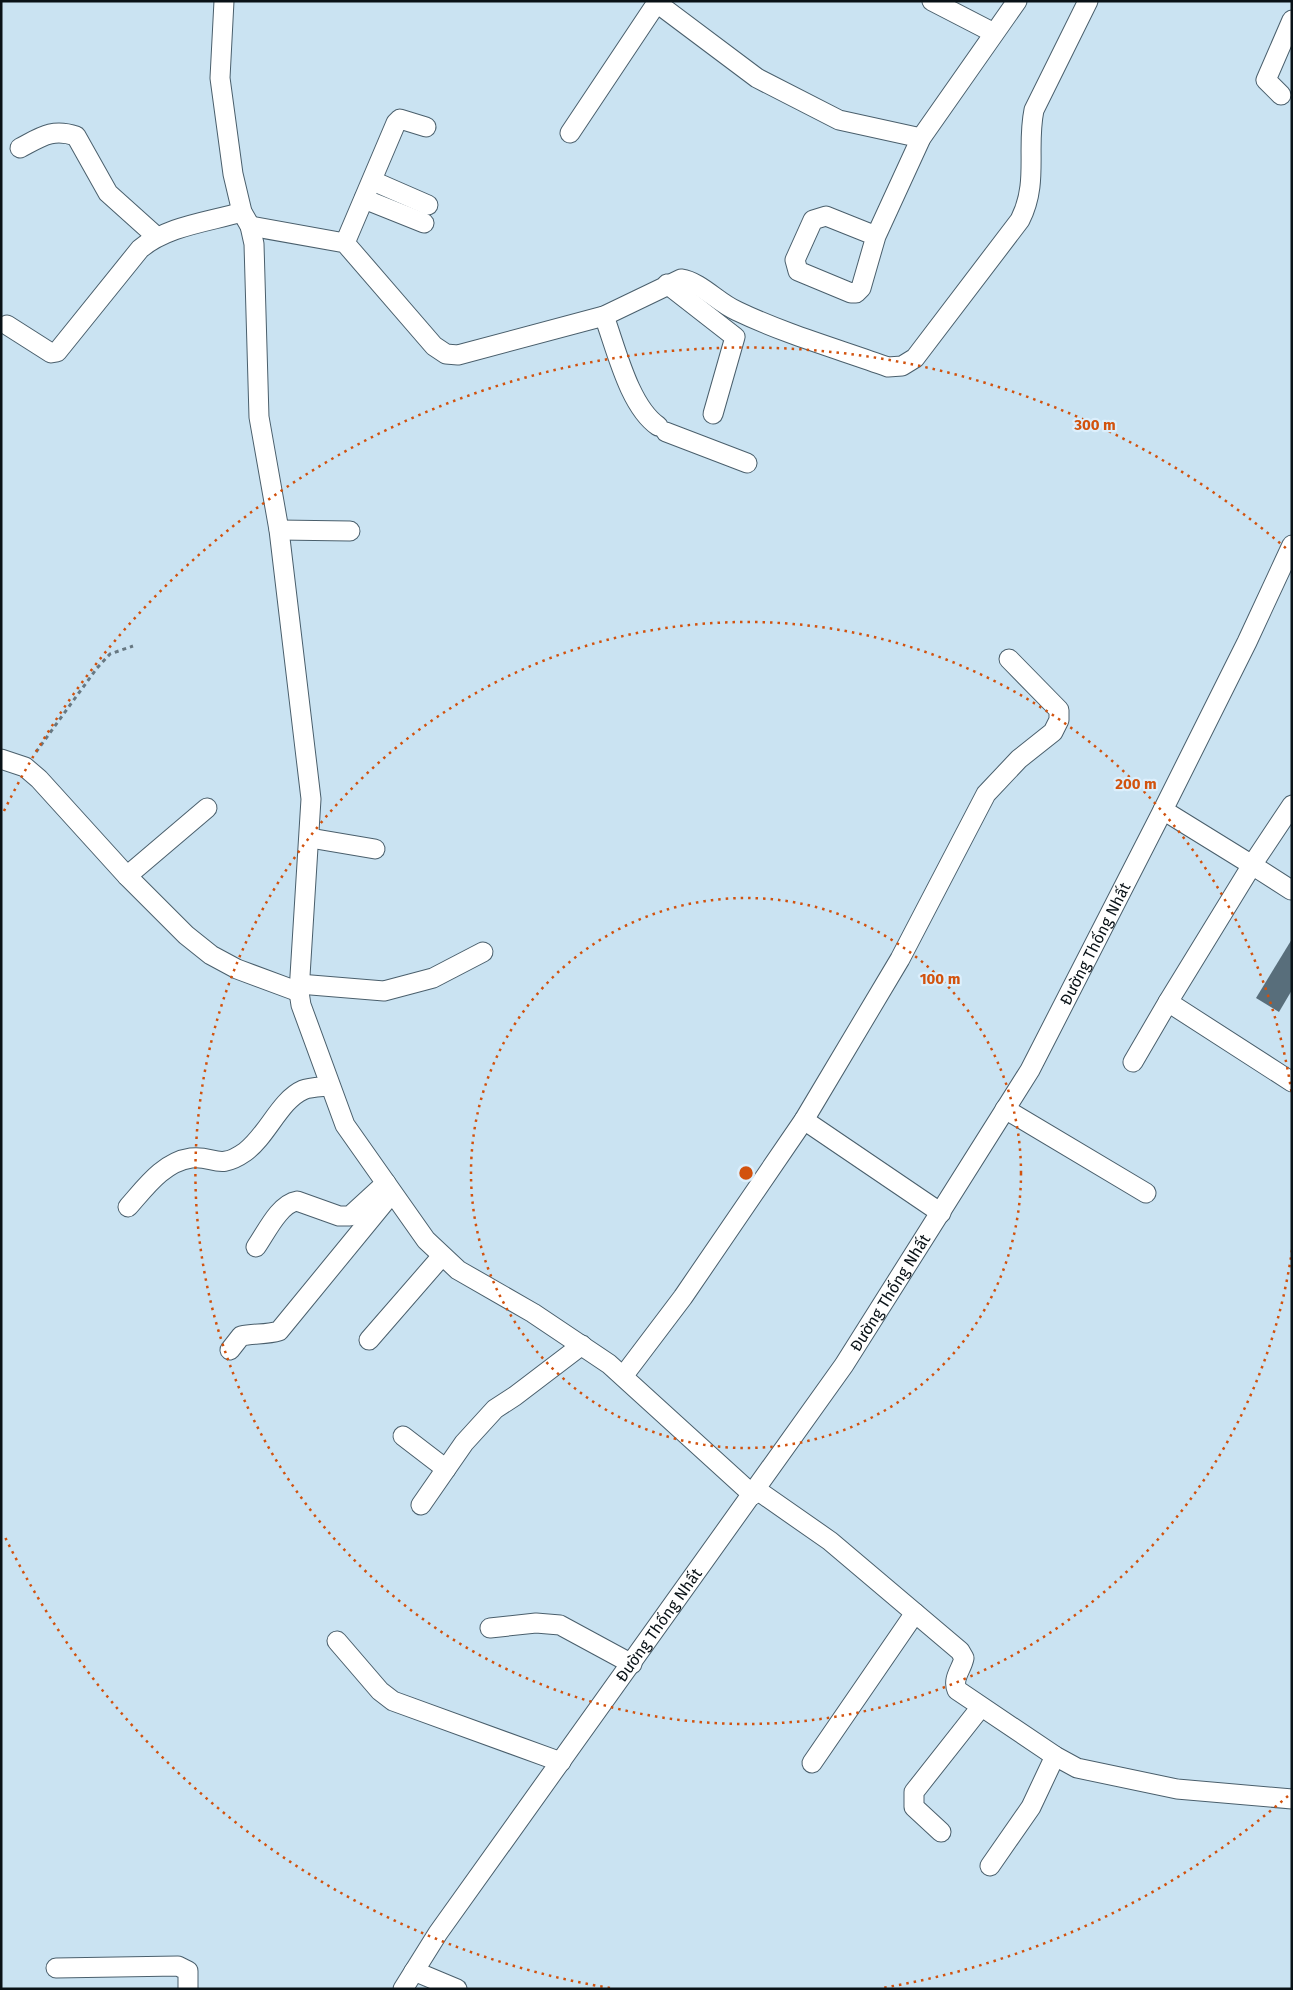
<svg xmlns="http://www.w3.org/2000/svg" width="1293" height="1990" viewBox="0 0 1293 1990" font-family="'Fira Sans',sans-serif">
	<rect width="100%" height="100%" fill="#cae3f2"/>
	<!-- building -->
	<path fill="#586e7b" d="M1292,939V990L1279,1012L1256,998Z"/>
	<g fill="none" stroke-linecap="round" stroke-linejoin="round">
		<!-- minor casing -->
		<g stroke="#4a5f6c" stroke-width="21">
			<g id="minor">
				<path d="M224,1L220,78L233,174L242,212L250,226L254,244L259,417L279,530L311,799L299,992L301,1005L345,1125L426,1240L458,1270L533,1313L609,1364L753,1495"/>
				<path d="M932,1L994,33"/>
				<path d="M657,3L757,78L839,120L921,138"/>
				<path d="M1281,95L1266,80L1292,20"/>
				<path d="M570,133L658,1"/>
				<path d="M20,148C41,137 52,128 76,136L108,193L157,237"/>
				<path d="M373,181L428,205"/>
				<path d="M364,199L424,223"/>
				<path d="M250,226L345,243L434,346L446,354L458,355L604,316L681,279C701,282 718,303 737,311C785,334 838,349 888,367L902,366L915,358L1020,220C1039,183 1026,148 1034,110L1088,1"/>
				<path d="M876,236L826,216L813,220L795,260L798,271L851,293H856L861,288L876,236L921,138L1017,1"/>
				<path d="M345,243L396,123L400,119L426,127"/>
				<path d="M667,284L735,337L713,414"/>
				<path d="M604,316C616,348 629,406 658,426"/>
				<path d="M7,325L51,353L57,352L140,249C167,226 208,222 242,212"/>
				<path d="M666,432L747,463"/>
				<path d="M279,530L350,531"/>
				<path d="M1,759L25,767L39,779L127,876L186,935L211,955L237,969L299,992"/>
				<path d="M1163,810L1252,865L1292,805"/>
				<path d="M310,838L375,849"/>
				<path d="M127,876L207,808"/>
				<path d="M1291,890L1252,865L1168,1002L1292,1082"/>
				<path d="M299,984L384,991L433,978L483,952"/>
				<path d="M1133,1062L1168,1002"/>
				<path d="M1005,1109L1146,1193"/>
				<path d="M804,1120L941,1213"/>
				<path d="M128,1207C145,1188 163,1162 191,1158C214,1155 218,1171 245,1152C267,1136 280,1100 303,1090C310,1087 321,1087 330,1086"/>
				<path d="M256,1247C266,1233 279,1204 297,1201L339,1216H350L386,1183"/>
				<path d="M369,1340L442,1256"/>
				<path d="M230,1350L241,1336C254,1333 266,1335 279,1331L392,1193"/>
				<path d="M624,1375L683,1297L804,1120L900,959L986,794L1019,759L1053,732L1059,720V710L1009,659"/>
				<path d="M403,1436L446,1469"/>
				<path d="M757,1490L830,1541L960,1651L964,1658C962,1669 952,1678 957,1690L1055,1756L1077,1768L1177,1789L1292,1799"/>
				<path d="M421,1505L464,1443L495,1409L515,1396L582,1345"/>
				<path d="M490,1628L536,1623L560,1625L632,1664"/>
				<path d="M337,1641L380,1691L393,1701L561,1762"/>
				<path d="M812,1763L915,1613"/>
				<path d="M941,1832L914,1807V1792L981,1707"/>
				<path d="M990,1866L1031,1807L1055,1756"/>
				<path d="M56,1968L178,1966L188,1971V1989"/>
				<path d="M414,1971L457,1989"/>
				<path id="s1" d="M403,1989L438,1933L844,1365L1030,1070L1163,810L1247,642L1292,545"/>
			</g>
		</g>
		<!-- path -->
		<path stroke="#677882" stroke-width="3" stroke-dasharray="4 4" stroke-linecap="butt" d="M36,752L97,668L110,654L133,646"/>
		<!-- minor -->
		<use href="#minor" stroke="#fff" stroke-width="19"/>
	</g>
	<!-- distance rings -->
	<g fill="none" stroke="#d2520d" stroke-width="2.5" stroke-dasharray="2.5 5">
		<circle cx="746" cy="1173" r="275"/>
		<path d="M1292 1250A551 551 0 1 1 1292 1096"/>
		<path d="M1288 1796A826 826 0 0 1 882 1988M610 1988A826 826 0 0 1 4 1535M4 811A826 826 0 0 1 1288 550"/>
	</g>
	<g text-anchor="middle" stroke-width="4.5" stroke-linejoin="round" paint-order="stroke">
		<!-- street labels -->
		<g font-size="16" fill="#091217" stroke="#dceffc">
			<text dy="6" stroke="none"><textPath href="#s1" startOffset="1255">Đường Thống Nhất</textPath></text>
			<text dy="6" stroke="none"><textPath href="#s1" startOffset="850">Đường Thống Nhất</textPath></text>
			<text dy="6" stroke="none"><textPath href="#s1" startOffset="445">Đường Thống Nhất</textPath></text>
		</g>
	</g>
	<circle cx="746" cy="1173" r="8" fill="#d2520d" stroke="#dceffc" stroke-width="2.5"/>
	<g font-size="15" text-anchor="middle" font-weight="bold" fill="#d2520d" stroke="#dceffc" stroke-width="4.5" stroke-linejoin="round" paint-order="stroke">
		<text x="1095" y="430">300 m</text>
		<text x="1136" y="789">200 m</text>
		<text x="940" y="984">100 m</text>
	</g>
	<!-- border -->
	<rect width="1293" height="1990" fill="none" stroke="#091217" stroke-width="5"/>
</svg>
